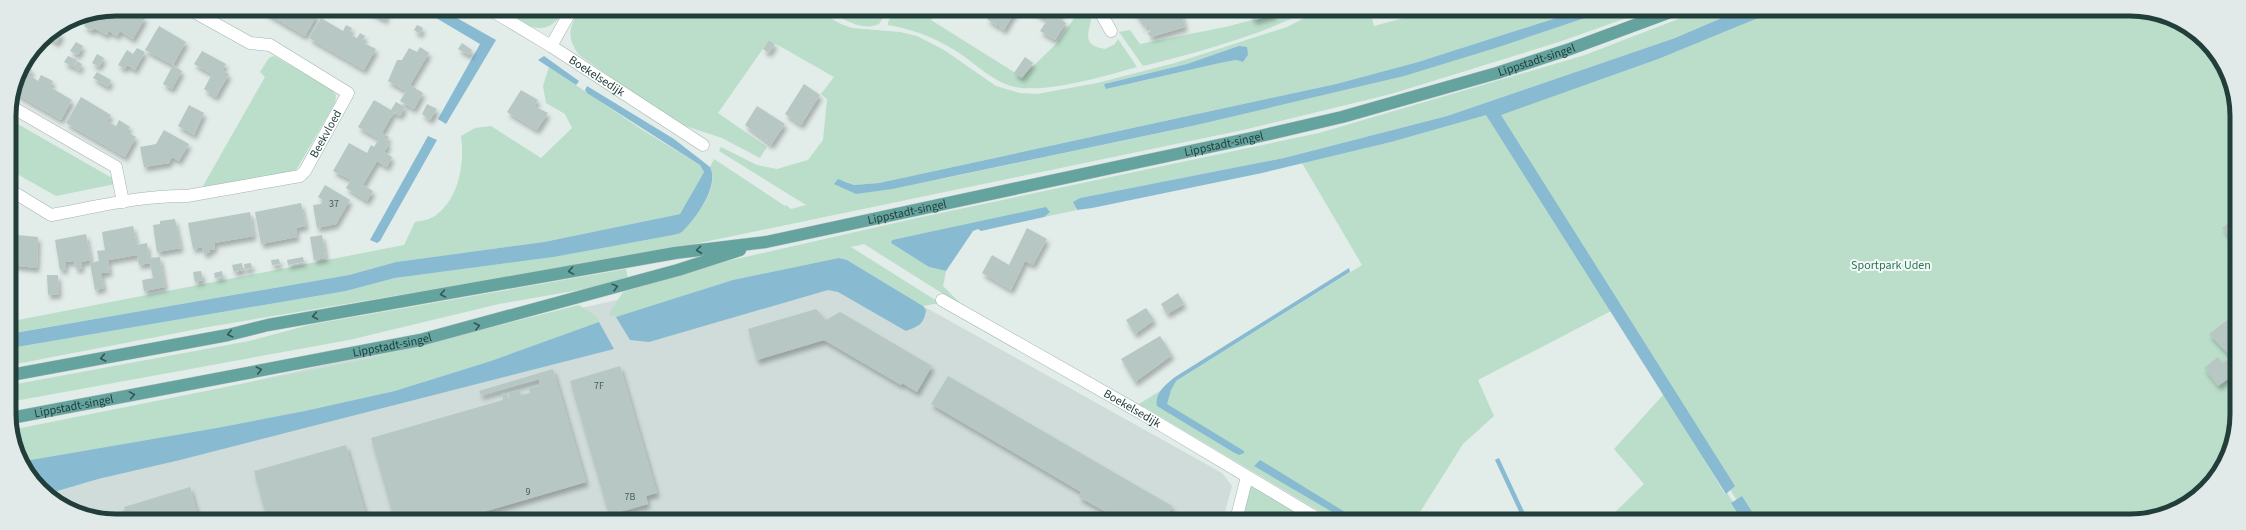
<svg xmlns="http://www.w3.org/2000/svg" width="2246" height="530" viewBox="0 0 2246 530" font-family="'Source Sans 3',sans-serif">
	<defs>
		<filter id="shadow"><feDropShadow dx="2.5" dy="4.5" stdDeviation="2" flood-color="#0004"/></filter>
	</defs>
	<rect width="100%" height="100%" fill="#e2ece9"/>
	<!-- built -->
	<path fill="#d0dcd9" d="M828,253L1222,473L1232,486L1223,520L95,519L40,490L11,435Z"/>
	<!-- green -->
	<path fill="#badeca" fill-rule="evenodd" d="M499,9H565C545,43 525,24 499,9Z
		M580,9L816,10L841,24L852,28L900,32L917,36L944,50L996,86L1020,93L1037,94L1097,83L1175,63L1287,27L1320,10H1340L1352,15L1370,11L1374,26L1411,16L1410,10L1578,11L1418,62L1336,84L879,183L854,185L843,180L856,194L951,177L1192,126L1502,46L1606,11H1646L1559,42L1391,94L1243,130L656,252L208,327L11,365V348L346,291L395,278L554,257L668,236C689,229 722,189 710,167L714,159L785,206L786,205L791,209L806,205L719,151L721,147L757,165L777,169L808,160L823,140L827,99L821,94L834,77L769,40L718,113L767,147L760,158L722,138L676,123L579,55C566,36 569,28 580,9ZM1248,55L1243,62L1236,60L1220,63L1106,89L1108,83L1187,64Z
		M827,10H888L879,24C862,32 841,18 827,10Z
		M895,10H938L931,20L1022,77L1056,44L1080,10H1091C1095,25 1075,45 1105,49L1115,44L1118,39L1137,67C1105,76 1042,95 1011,86C994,81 980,68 965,57C941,40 917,30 888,25V22Z
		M1291,10H1310C1258,36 1199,52 1143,66L1119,32L1130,30L1140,44L1225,27Z
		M1699,11H1738L1675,38L1447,116L1284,158L1080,198L1075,209L1077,210L1044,217L980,222L892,240L891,243L929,267L946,271L943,286L964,307L864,244L851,247L940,303L923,306L847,260L839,258L733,280L616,318L614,315L610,316V312L623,292L723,262L917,218L1319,133L1585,55Z
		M1757,11H2151L2206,40L2235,95V435L2223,468L2201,495L2171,513L2137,521L1749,520L1498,114Z
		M274,56L330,88L336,95L335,103L295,172L204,189L203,186L265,77L260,72L269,58Z
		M549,67L641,129L700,165L704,172L680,214L544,242L396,262L349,275L14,333L11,332L10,315L18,320L404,245L415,222C421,221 428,220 433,217C459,201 465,163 461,136L475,128L491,126L541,158L572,128L565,114L546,103L543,86Z
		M1486,114L1611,311L1478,380L1494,416L1463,444L1415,520H1334L1139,404L1362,265L1302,163L1391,142Z
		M9,119L112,178L115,184L56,196L10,170Z
		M626,269L628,278L596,287L499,304L349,340L15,401L11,385L249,341L309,325Z
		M579,305L597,317L599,322L491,361L395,391L305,411L217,428L25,461L11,435V430L371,358Z
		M1664,394L1725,494L1727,493L1745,520H1607L1644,484L1614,449Z
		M1250,486L1309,520H1242Z"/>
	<!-- water -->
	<path fill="#88bad2" d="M421,9H441L496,40L446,124L438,119L480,44Z
		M1578,11H1606L1502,46L1404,76L1192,126L892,189L856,194L834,184L838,179L854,185L879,183L1336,84L1418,62Z
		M1738,11H1775L1658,59L1501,115L1735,486L1726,494L1486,115L1391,142L1262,173L1092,208L1077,210L1073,202L1080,198L1284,158L1447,116L1675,38Z
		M1239,46L1247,47L1248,55L1243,62L1236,60L1220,63L1106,89L1104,84L1187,64Z
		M544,56L579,81L576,85L538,60Z
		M587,86L674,139L710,167C720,186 695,219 683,231C680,234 672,235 668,236L554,257L395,278L346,291L11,348V332L14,333L26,331L349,275L396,262L544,242L680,214L704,172L700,165L587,93L585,90Z
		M428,136L437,140L380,241L377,243L370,240Z
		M1046,207L1050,212L1044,217L981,231L978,229L973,231L946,271L929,267L891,243L892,240Z
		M839,258L847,260L923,306L926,310C924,324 919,326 906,331L838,292L828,290L649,342L630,340L616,317L733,280Z
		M1349,268L1350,272L1176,381L1171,390L1167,404L1244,451V453L1239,455L1233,452L1157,406C1154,394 1166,384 1175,377Z
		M599,322L614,349L180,460L98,479L47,494L40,490L25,461L217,428L305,411L395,391L491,361Z
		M1499,458L1528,520H1523L1495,460Z
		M1260,460L1358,520H1346L1254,466Z
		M1742,496L1757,520H1742L1731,503Z"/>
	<!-- building -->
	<path fill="#b7c7c3" filter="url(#shadow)" d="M113,9H130L145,18L133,39L120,31L117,36L109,31L107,35L94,28L92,31L84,26L88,19L83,16L98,12L108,18Z
		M266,9H306L317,15L305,36L264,12Z
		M369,9L379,11L388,9L385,14L387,15L385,20L368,11Z
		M993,10H1016L1004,30L999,27L1001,25L997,26L987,19Z
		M1031,10H1063L1058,17L1066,23L1055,40L1040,31L1047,20Z
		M1133,10H1154L1160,18L1181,11L1185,27L1151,37L1147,33L1150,32L1149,26L1141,27L1144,25V22L1142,23Z
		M1256,10H1273L1274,15L1254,20L1250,14Z
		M321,18L343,31L346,25L352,28L349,34L357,38L360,33L365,36L362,42L376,49L364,70L309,38Z
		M417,25L423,28L420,34L414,30Z
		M159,26L186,42L173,65L182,71L172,89L163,84L173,65L145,50Z
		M55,30L62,34L57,43L46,36Z
		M769,40L775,44L769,53L763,49Z
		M76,42L83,46L78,55L70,51Z
		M462,43L472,50L469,55L458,49Z
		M420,47L429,53L410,85L423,93L414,109L400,101L406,91L388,81L397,60H402L409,48L417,52Z
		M137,48L145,52L135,70L127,65L125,69L118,65L127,50L133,54Z
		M202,51L226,64L222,70L229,74L216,97L204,89L212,74L194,64Z
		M97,54L104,58L99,67L92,63Z
		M68,56L77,60L73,67L64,62Z
		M1025,57L1033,63L1022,78L1014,73Z
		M77,61L82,64L79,70L74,67Z
		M24,65L32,70L29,75L38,81L41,75L53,81L50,87L72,100L61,120L13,92L17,75Z
		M97,72L111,80L108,87L93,78Z
		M804,84L820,95L801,125L785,114Z
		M521,90L538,100L534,106L548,113L537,130L507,112Z
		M81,97L111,115L107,121L116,126L119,120L130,127L127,132L136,137L125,157L66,123Z
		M374,100L391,110L396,102L405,107L400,116L394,112L382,133L389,137L386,142L389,144L384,152L392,157L387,167L377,161L363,185L373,191L367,201L346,188L351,180L333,171L349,143L367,153L371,145L374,147L379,139L358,127Z
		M427,104L437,109L430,120L422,114Z
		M189,105L204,113L194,135L178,126Z
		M757,106L785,124L771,145L745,125Z
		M164,130L189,144L179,161L172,157L169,163L144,167L140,147L156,144Z
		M325,185L350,200L336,224L317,228L313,205L321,204L323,200L318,197Z
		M301,203L306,226L296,228L297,237L261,244L255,212Z
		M250,212L254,236L214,243L215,249L209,250L210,252L204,254L202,247L193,249L188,223Z
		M2235,218V244L2222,228Z
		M175,219L181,248L157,252L153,225L160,224V221Z
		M133,226L137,245L147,243L149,258L160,257L165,287L144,291L142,280L153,278L150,263L139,265L137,255L108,260L110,272L101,273L104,288L95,290L90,263L99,261L97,251L105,250L102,232Z
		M1027,228L1047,239L1033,265L1025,261L1011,290L982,273L992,255L1009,265Z
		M86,234L91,260L81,262L82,268L76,269L74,261L65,262L66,269L60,270L55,240Z
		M17,235L38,237L37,268L10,265V253H12L13,243L16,244Z
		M322,235L326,258L314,260L310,237Z
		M303,257L304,262L288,265L287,260Z
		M279,259L280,264L272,265L271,260Z
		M2235,262V275L2228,267Z
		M242,263L243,270L234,272L232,265Z
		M251,263L252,268L245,270L244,264Z
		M201,271L203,280L195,282L193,272Z
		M222,271L223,277L215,278L214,273Z
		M47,275H58L59,294L48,295Z
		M1178,293L1184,304L1167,314L1161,304Z
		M1146,308L1154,320L1135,334L1126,320Z
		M816,309L826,320L840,312L932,366L917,392L902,383L901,385L824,340L757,360L748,329Z
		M2235,314V374L2218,386L2204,368L2218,357L2222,363L2231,357L2209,334Z
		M1160,336L1172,355L1135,382L1121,359Z
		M620,366L657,493L646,496L648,504L609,515L570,381Z
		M553,369L586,482L459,519H394L371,438L503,400L502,394L507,393L508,399L510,398L508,393L519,390L521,395L530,393L529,388L540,385L539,379L481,395L479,391Z
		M948,376L1172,506L1170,512L1191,517L1190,520H1130L1118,513L1113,520L1104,515L1106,512L1079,497L1081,492L931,404Z
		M346,445L367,519H267L254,471Z
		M190,487L199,519H111L125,509L124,507Z"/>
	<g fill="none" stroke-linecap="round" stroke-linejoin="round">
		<!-- minor casing -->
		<g stroke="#a4b4b1" stroke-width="13">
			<g id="minor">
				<path id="s1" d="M489,9L551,46L703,145"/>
				<path d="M1099,10L1111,31"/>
				<path d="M551,46L572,9"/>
				<path d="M10,106L116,167L123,202"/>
				<path id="s2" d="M10,190L51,215C96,207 142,195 187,196L300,176L305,171L348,93L270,45L250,43L189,9"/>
				<path id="s3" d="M942,300L1141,413L1320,520"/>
				<path d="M1236,520L1247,477"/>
			</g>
		</g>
		<!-- major casing -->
		<g stroke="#c1c9c8" stroke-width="13">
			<g id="major">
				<path id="s4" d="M11,375L228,335L268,325L675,253L766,242L1256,137L1342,117L1497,73L1570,49L1673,11"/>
				<path id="s5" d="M11,418L420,340L678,270L740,250"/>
			</g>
		</g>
		<!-- minor -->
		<use href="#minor" stroke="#fff" stroke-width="12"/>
		<!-- major -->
		<use href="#major" stroke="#65a39e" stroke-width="12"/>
	</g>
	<!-- one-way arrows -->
	<defs><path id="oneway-chevron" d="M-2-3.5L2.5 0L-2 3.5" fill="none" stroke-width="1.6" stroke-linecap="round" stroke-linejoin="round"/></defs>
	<g stroke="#325754">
		<use href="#oneway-chevron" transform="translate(699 250) rotate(173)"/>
		<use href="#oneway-chevron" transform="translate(571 271) rotate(170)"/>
		<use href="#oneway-chevron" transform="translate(615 287) rotate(-15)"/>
		<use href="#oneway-chevron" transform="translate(443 294) rotate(170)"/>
		<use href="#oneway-chevron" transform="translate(315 316) rotate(170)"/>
		<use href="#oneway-chevron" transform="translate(477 326) rotate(-14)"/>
		<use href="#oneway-chevron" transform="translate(230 334) rotate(167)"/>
		<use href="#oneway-chevron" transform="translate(103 358) rotate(169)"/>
		<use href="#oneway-chevron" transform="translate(259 370) rotate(-12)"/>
		<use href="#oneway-chevron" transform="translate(132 395) rotate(-10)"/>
	</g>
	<g text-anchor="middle" stroke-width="4" stroke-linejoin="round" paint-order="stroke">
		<!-- number labels -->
		<g font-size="10" fill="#46605d">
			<text x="334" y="207">37</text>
			<text x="599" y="389">7F</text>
			<text x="528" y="495">9</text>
			<text x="630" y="500">7B</text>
		</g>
		<!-- street labels -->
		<g font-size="12" fill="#213e3b" stroke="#f2f9f7">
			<text dy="4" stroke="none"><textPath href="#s4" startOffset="1559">Lippstadt-singel</textPath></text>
			<text dy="4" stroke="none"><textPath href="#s1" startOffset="127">Boekelsedijk</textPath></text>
			<text dy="4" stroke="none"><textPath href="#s2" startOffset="350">Beekvloed</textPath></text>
			<text dy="4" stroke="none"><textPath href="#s4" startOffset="1235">Lippstadt-singel</textPath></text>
			<text dy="4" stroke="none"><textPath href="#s4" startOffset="911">Lippstadt-singel</textPath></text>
			<text dy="4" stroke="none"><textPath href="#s5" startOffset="388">Lippstadt-singel</textPath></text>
			<text dy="4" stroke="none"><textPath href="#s5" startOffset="64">Lippstadt-singel</textPath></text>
			<text dy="4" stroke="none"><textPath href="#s3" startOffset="219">Boekelsedijk</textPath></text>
		</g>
		<!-- park labels -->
		<g font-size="12" fill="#2b7555" stroke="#f2f9f7">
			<text x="1891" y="269">Sportpark Uden</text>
		</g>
	</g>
	<!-- crop -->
	<path d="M0 0H2246V530H0ZM116 16H2130A100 100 0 0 1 2230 116V414A100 100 0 0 1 2130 514H116A100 100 0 0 1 16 414V116A100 100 0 0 1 116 16Z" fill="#e1eae8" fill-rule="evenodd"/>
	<path fill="none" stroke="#213e3b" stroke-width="5" d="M116 16H2130A100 100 0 0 1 2230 116V414A100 100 0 0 1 2130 514H116A100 100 0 0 1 16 414V116A100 100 0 0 1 116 16Z"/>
</svg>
